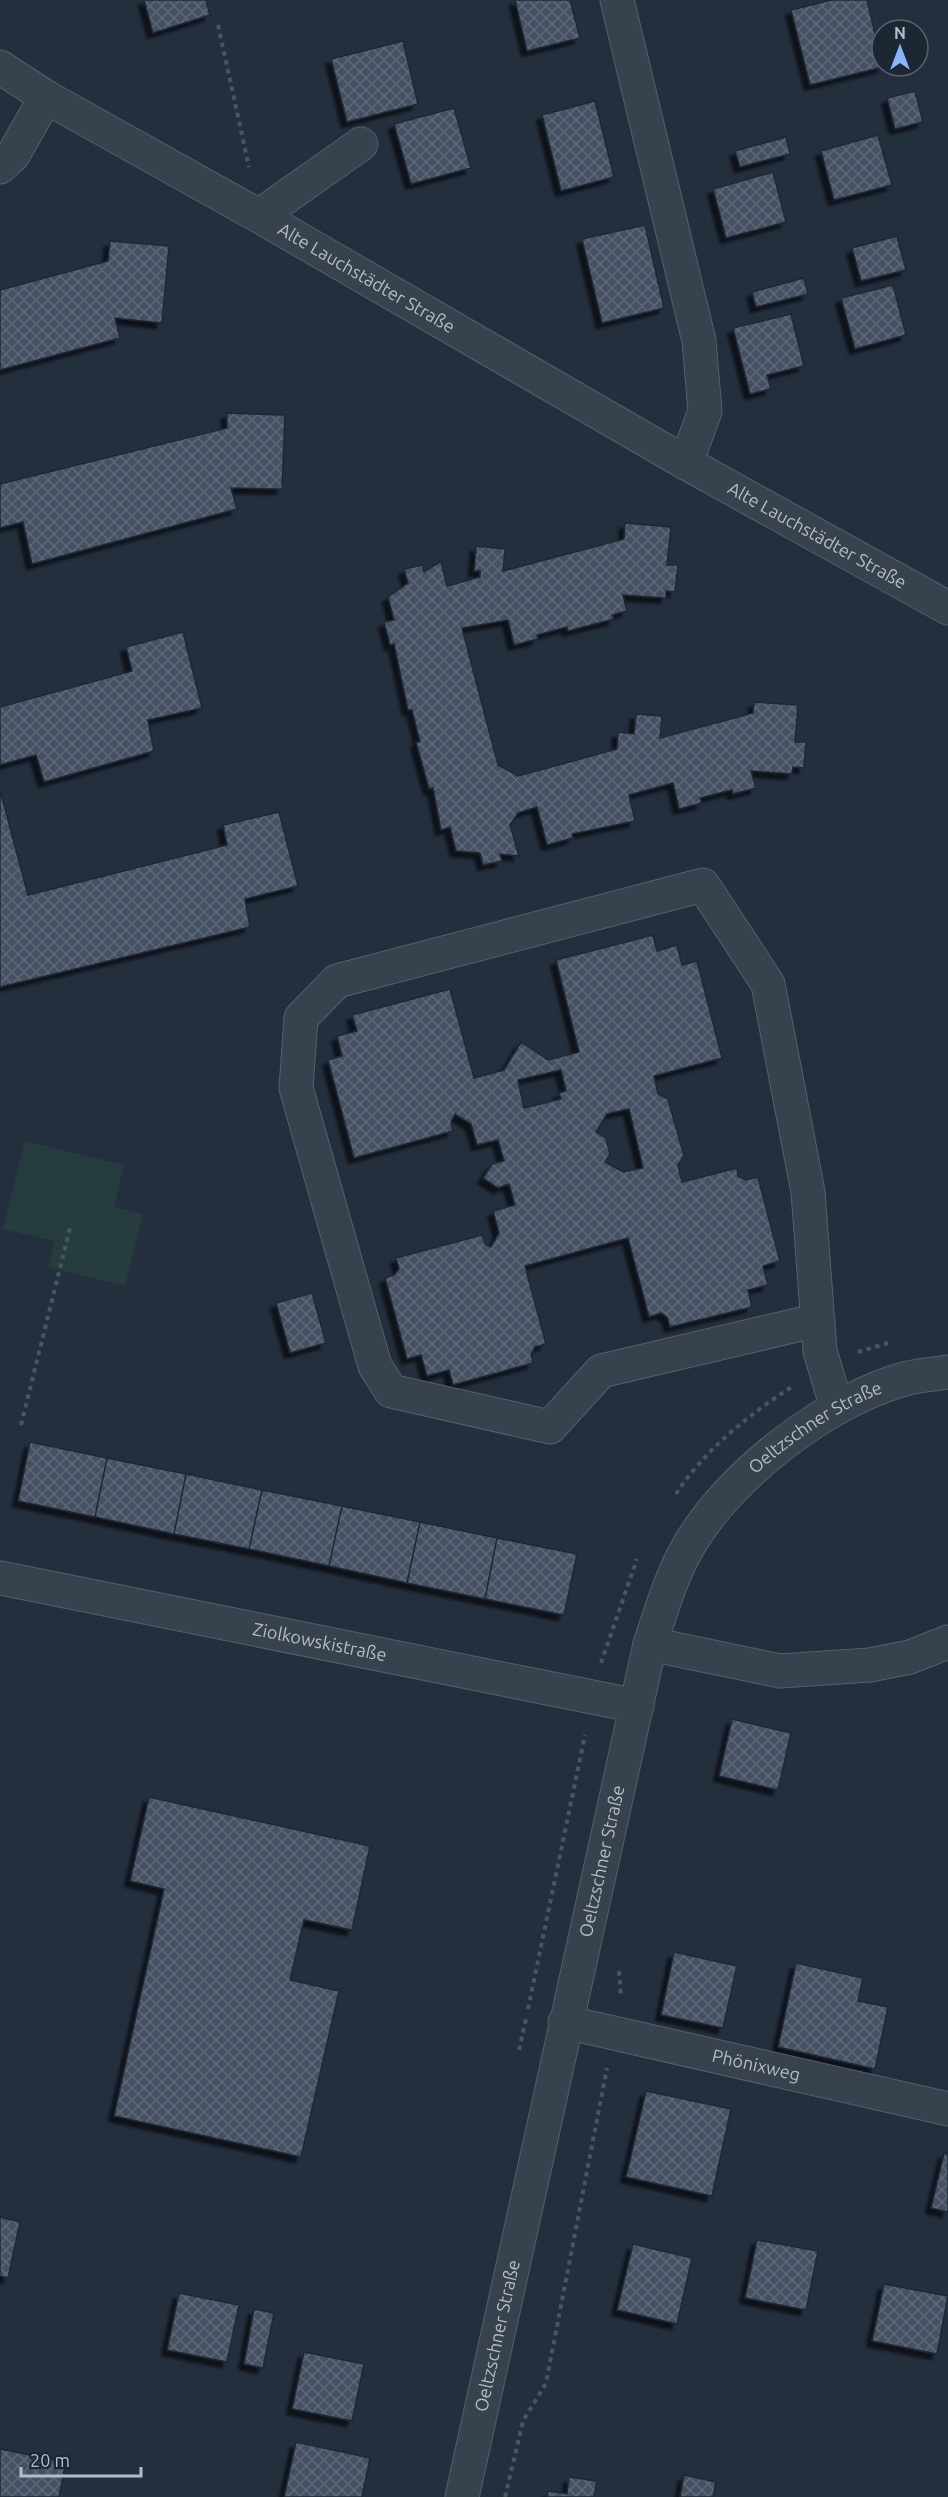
<svg xmlns="http://www.w3.org/2000/svg" width="948" height="2497" viewBox="0 0 948 2497" font-family="Ubuntu,sans-serif">
	<defs>
		<pattern id="building-cross-hatch" width="8" height="8" patternUnits="userSpaceOnUse" patternTransform="scale(1.5)"><rect width="8" height="8" fill="#455162"/><path d="M0 0l8 8M0 8l8-8" fill="none" stroke="#5d6877"/></pattern>
		<filter id="shadow"><feDropShadow dx="-5.5" dy="5.5" stdDeviation="1.5" flood-color="#0009"/></filter>
	</defs>
	<rect width="100%" height="100%" fill="#242f3e"/>
	<!-- park -->
	<path fill="#263c3f" d="M25,1141L124,1165L114,1207L143,1214L125,1286L48,1267L54,1241L3,1229Z"/>
	<!-- building -->
	<path fill="url(#building-cross-hatch)" stroke="#1f2835" stroke-width="1.5" fill-rule="evenodd" filter="url(#shadow)" d="M144,0H206L210,15L153,33Z
		M515,0H570L580,38L527,51Z
		M831,0H867L883,67L810,85L791,10Z
		M403,41L418,104L347,122L331,59Z
		M915,91L923,122L895,129L887,98Z
		M595,101L614,177L561,191L542,115Z
		M454,108L471,168L411,184L394,124Z
		M878,135L892,185L834,200L821,151Z
		M786,137L790,154L740,167L735,151Z
		M773,172L786,222L726,238L713,189Z
		M645,225L664,308L602,323L582,239Z
		M897,236L906,270L861,281L852,248Z
		M110,241L169,246L162,323L115,318L120,338L0,370V290L108,261Z
		M804,278L808,294L756,307L752,292Z
		M893,285L906,335L855,349L841,298Z
		M791,314L804,366L767,375L771,389L750,394L733,328Z
		M227,413L285,415L282,489L231,488L237,509L32,564L23,522L0,528V484L227,428Z
		M625,523L671,527L667,565H678L675,592L666,591V598L623,595L627,611L612,615L614,619L568,631L567,627L537,635L538,639L514,645L508,620L462,628L498,765L518,776L617,749L618,732L634,734L636,714L662,716L660,738L753,713L754,702L798,705L795,742H806L804,768L793,767L792,774L751,771L756,788L733,794L732,790L700,798L702,803L679,809L673,783L629,795L635,821L572,834L573,838L547,845L537,807L518,813L510,825L519,856L500,854L502,861L483,865L480,853L456,851L450,827L441,830L433,788L429,789L416,742H420L412,710H408L394,644L390,645L384,622L394,620L388,597L408,583L404,569L423,565L424,572L441,561L447,586L480,577V571H474L476,546L505,549L503,571L624,539Z
		M183,632L202,708L148,720L154,751L44,782L36,755L0,765V707L132,671L126,647Z
		M0,790L28,895L227,845L223,825L279,812L298,886L245,899L250,927L0,987Z
		M653,935L657,951L677,945L682,965L697,961L722,1058L654,1076L658,1094L668,1099L684,1156L678,1165L682,1182L737,1168L738,1176L746,1180L758,1177L780,1261L763,1266L768,1285L748,1290L752,1307L670,1327L667,1317L661,1313L649,1317L628,1238L525,1266L546,1344L535,1347L531,1354L533,1363L453,1385L449,1370L427,1376L421,1355L407,1359L385,1278L394,1275L399,1269L396,1258L482,1235L485,1244L491,1247L499,1233L493,1211L515,1205L509,1184L498,1188L483,1178L492,1164L504,1161L498,1140L477,1145L471,1124L455,1114L451,1122L453,1131L354,1158L328,1060L342,1056L337,1036L357,1031L352,1015L450,989L474,1078L504,1070L521,1042L548,1060L579,1052L556,960ZM561,1070L566,1091L559,1093L561,1099L524,1108L518,1080ZM629,1109L643,1168L623,1172L605,1162L610,1154L606,1138L596,1132L607,1114Z
		M312,1293L326,1343L290,1353L276,1303Z
		M30,1442L107,1458L95,1517L18,1501Z
		M107,1458L186,1474L174,1534L95,1517Z
		M186,1474L262,1490L249,1549L174,1534Z
		M262,1490L342,1506L329,1566L249,1549Z
		M342,1506L420,1522L407,1583L329,1566Z
		M420,1522L497,1538L485,1599L407,1583Z
		M497,1538L577,1554L564,1615L485,1599Z
		M732,1719L791,1733L778,1790L719,1776Z
		M149,1797L370,1846L352,1930L304,1920L290,1980L339,1991L301,2157L114,2116L164,1889L130,1881Z
		M674,1952L737,1966L723,2028L661,2015Z
		M796,1963L863,1978L858,2001L888,2007L875,2069L778,2047Z
		M646,2091L731,2109L712,2196L626,2177Z
		M944,2153L948,2154V2212L931,2208Z
		M0,2217L20,2222L8,2278L0,2276Z
		M757,2240L818,2251L806,2310L745,2298Z
		M633,2244L692,2258L677,2324L617,2310Z
		M884,2284L948,2296L937,2354L872,2341Z
		M179,2293L239,2305L227,2362L167,2350Z
		M254,2309L274,2313L263,2368L244,2364Z
		M304,2352L364,2364L352,2421L292,2409Z
		M296,2442L370,2458L362,2497H284Z
		M0,2449L66,2462L59,2497H0Z
		M684,2475L716,2482L713,2497H680Z
		M569,2477L597,2481L594,2497H547L548,2491L567,2494Z"/>
	<g fill="none" stroke-linecap="round" stroke-linejoin="round">
		<!-- minor casing -->
		<g stroke="#565f6c" stroke-width="35">
			<g id="minor">
				<path d="M617,0L699,341L705,411L686,463"/>
				<path id="s1" d="M0,67L46,97L259,216L686,463L948,608"/>
				<path d="M0,167L13,155L46,97"/>
				<path d="M259,216L361,144"/>
				<path d="M818,1320L601,1371L550,1427L391,1391L375,1366L296,1088L301,1018L337,981L703,885L768,984L808,1192L820,1351L837,1408"/>
				<path id="s2" d="M0,1578L637,1706"/>
				<path d="M650,1644L780,1671L870,1665L910,1657L948,1642"/>
				<path id="s3" d="M565,2022L948,2109"/>
				<path id="s4" d="M462,2497L650,1644C661,1612 671,1576 688,1547C729,1475 828,1399 908,1378C921,1375 935,1374 948,1372"/>
			</g>
		</g>
		<!-- path -->
		<path stroke="#44595c" stroke-width="4" stroke-dasharray="4.5 4.5" stroke-linecap="butt" d="M218,25L249,167
			M858,1352L891,1342
			M21,1425L71,1224
			M676,1494C704,1450 750,1414 793,1386
			M601,1663L637,1559
			M619,1971L621,1996
			M528,2009L585,1735
			M519,2050L526,2019
			M505,2497L523,2421L546,2383L607,2068"/>
		<!-- minor -->
		<use href="#minor" stroke="#38414e" stroke-width="33"/>
	</g>
	<g text-anchor="middle" stroke-width="6" stroke-linejoin="round" paint-order="stroke">
		<!-- street labels -->
		<g font-size="18" fill="#b4bcc9" stroke="#1d2633">
			<text dy="6" stroke="none"><textPath href="#s1" startOffset="423">Alte Lauchstädter Straße</textPath></text>
			<text dy="6" stroke="none"><textPath href="#s1" startOffset="942">Alte Lauchstädter Straße</textPath></text>
			<text dy="6" stroke="none"><textPath href="#s4" startOffset="1155">Oeltzschner Straße</textPath></text>
			<text dy="6" stroke="none"><textPath href="#s2" startOffset="326">Ziolkowskistraße</textPath></text>
			<text dy="6" stroke="none"><textPath href="#s4" startOffset="651">Oeltzschner Straße</textPath></text>
			<text dy="6" stroke="none"><textPath href="#s3" startOffset="196">Phönixweg</textPath></text>
			<text dy="6" stroke="none"><textPath href="#s4" startOffset="165">Oeltzschner Straße</textPath></text>
		</g>
	</g>
	<!-- north arrow -->
	<g transform="translate(900 48)"><circle r="28" fill="#1d2633" stroke="#59626f" stroke-width="1.5"/>
	<path d="M0-4.5L10 22L0 15L-10 22Z" fill="#8ab4f8"/>
	<text y="-9" font-size="16" font-weight="bold" text-anchor="middle" fill="#b4bcc9">N</text>
	</g>
	<!-- scale -->
	<path d="M21 2467v9h120v-9" fill="none" stroke="#b4bcc9" stroke-width="3"/>
	<text x="30" y="2467" font-size="18" fill="#b4bcc9" stroke="#1d2633" stroke-width="4.5" paint-order="stroke">20 m</text>
</svg>
